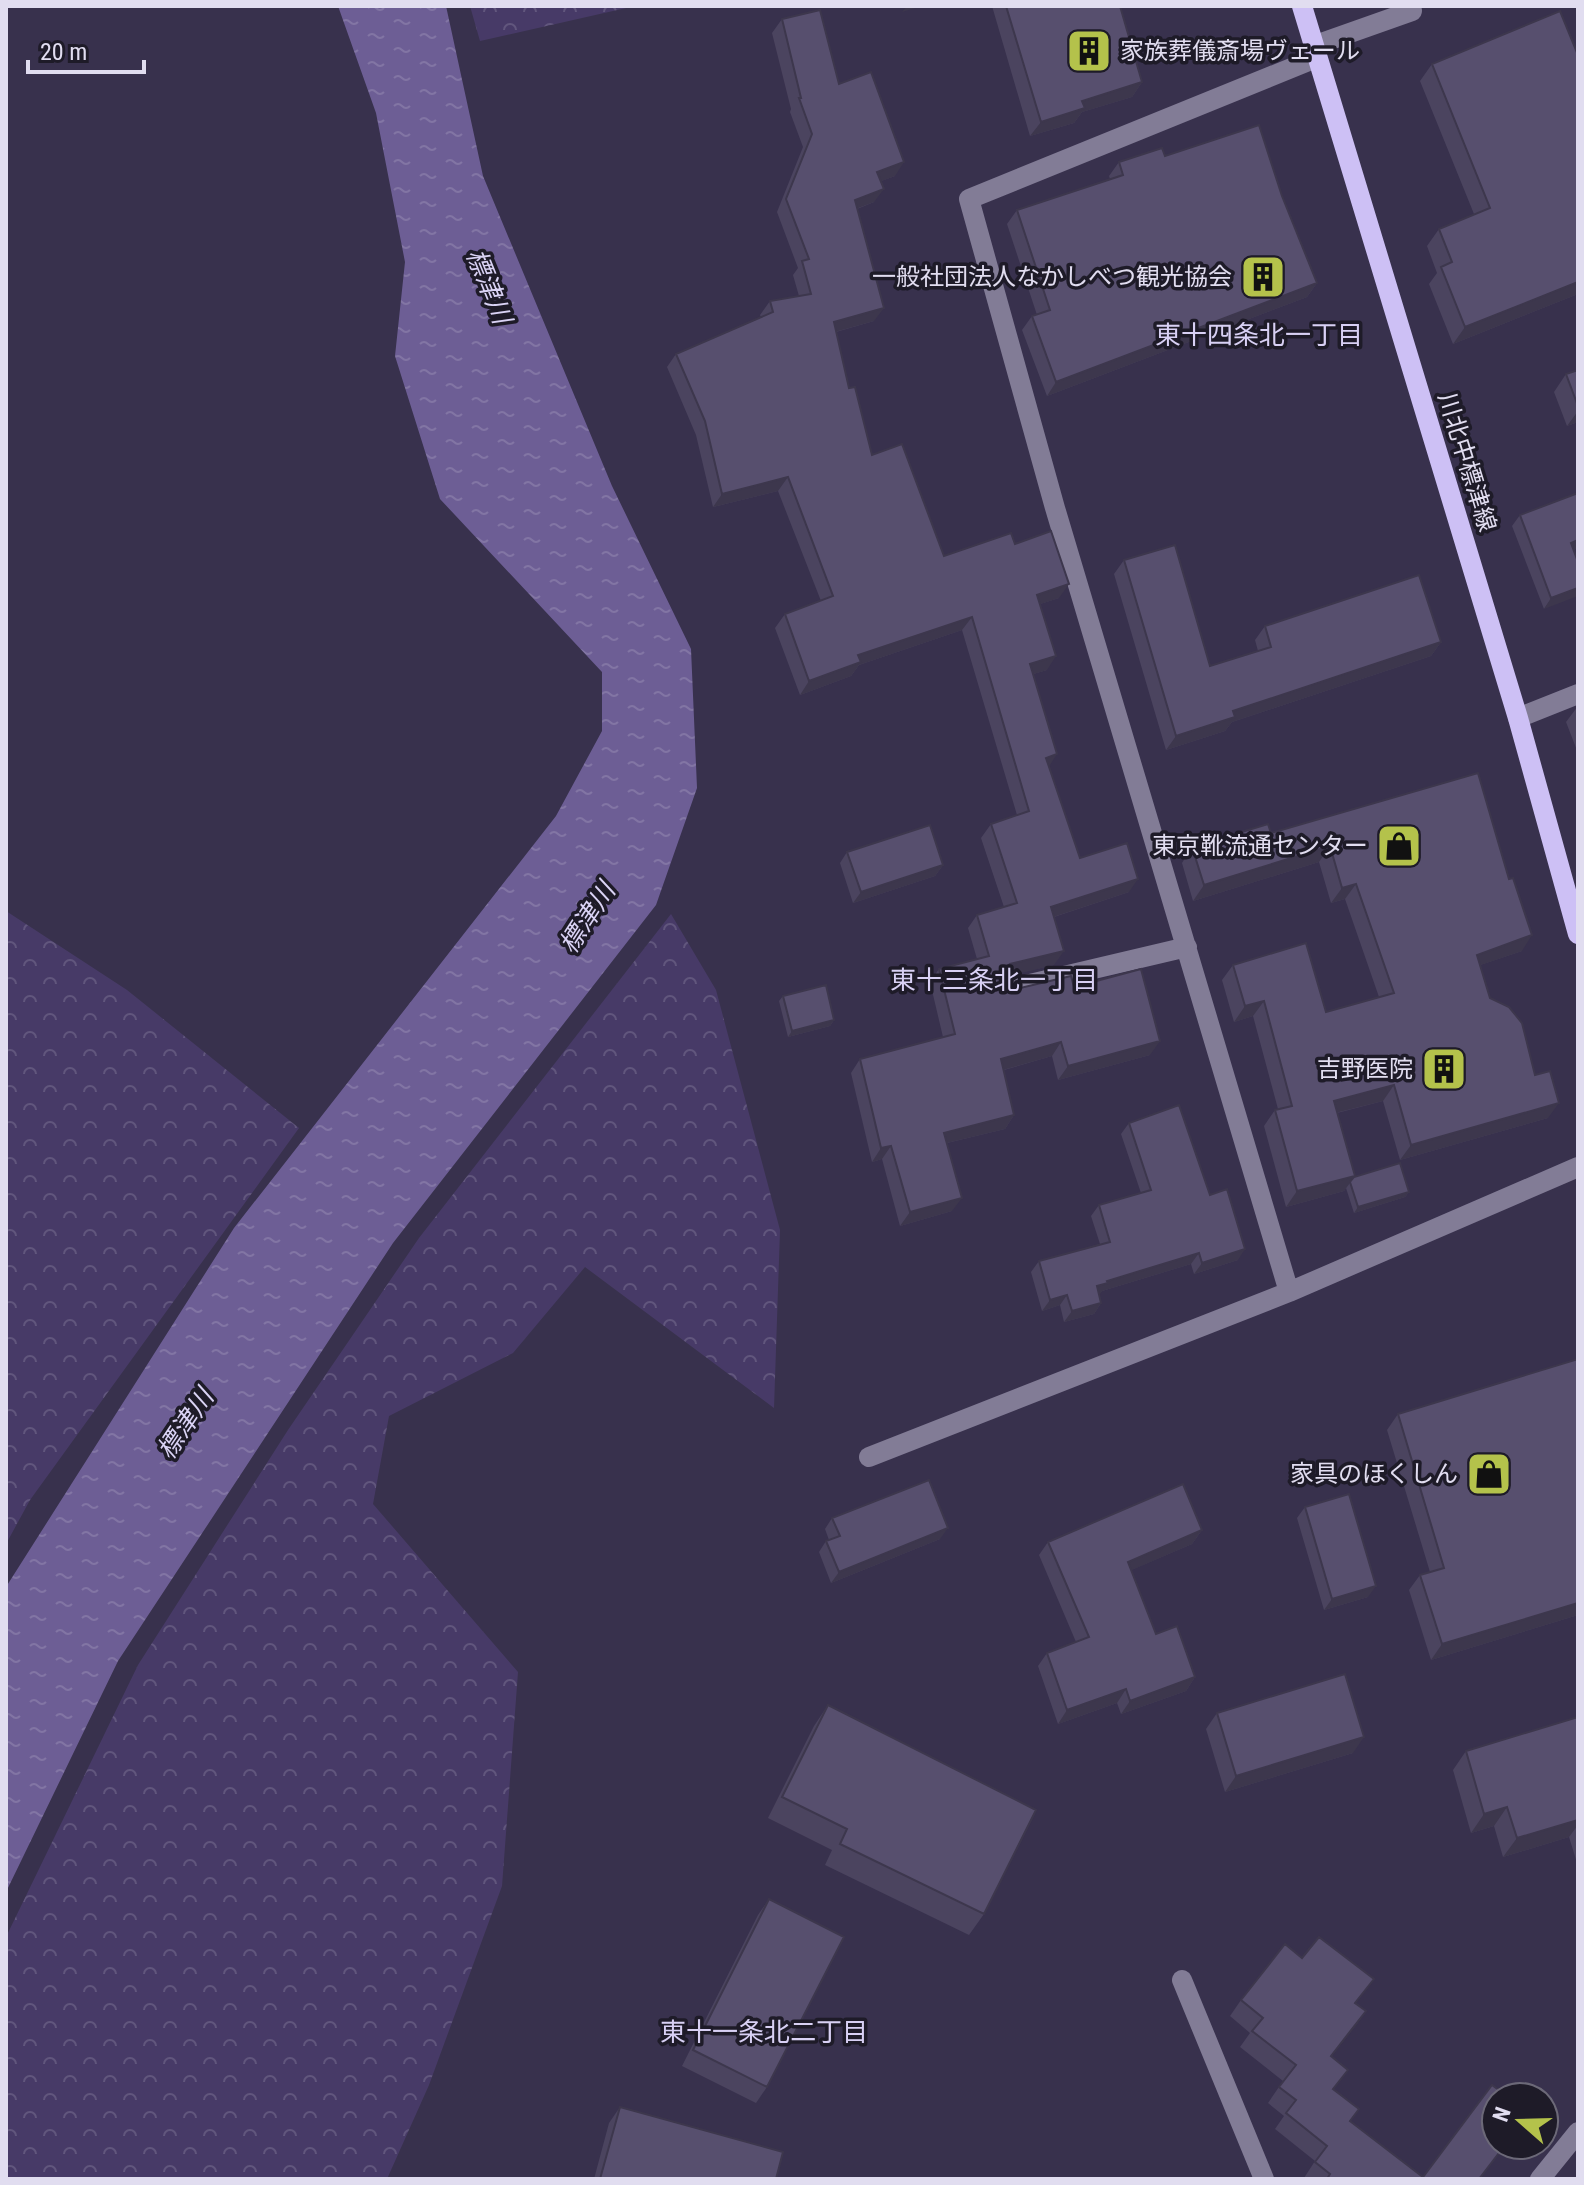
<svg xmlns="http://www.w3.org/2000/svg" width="1584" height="2185" viewBox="0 0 1584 2185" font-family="'Roboto Condensed','Noto Sans JP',sans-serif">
	<defs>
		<pattern id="forest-crowns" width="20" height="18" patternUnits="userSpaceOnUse" patternTransform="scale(2)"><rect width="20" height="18" fill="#473a67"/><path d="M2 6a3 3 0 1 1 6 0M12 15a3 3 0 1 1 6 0" fill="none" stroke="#61567d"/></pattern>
		<pattern id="water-ripples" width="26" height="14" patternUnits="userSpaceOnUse" patternTransform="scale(2)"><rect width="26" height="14" fill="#6d5e95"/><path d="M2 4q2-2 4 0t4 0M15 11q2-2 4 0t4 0" fill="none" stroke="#8275a4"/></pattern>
	</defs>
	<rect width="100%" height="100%" fill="#38314d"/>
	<!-- forest -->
	<path fill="url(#forest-crowns)" d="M470,6H635L480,41Z
		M6,911L127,990L299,1128L30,1500L6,1544Z
		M671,914L716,990L780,1230L774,1408L585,1267L513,1353L389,1416L373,1504L518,1672L502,1886L429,2085L387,2179H6V1937L138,1665L288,1430L419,1238Z"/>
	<!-- water -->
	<path fill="url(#water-ripples)" d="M338,6H446L483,176L612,486L691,649L697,788L656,905L393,1243L118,1661L6,1892V1587L234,1228L556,816L602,731V672L440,499L395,356L405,262L376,113Z"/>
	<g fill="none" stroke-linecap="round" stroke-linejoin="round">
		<!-- minor -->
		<path stroke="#827c96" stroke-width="20" d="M1313,46L1412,11L1411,6
			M1518,718L1578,694
			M1004,990L1187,947
			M1289,1292L1055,508L969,199L1316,58
			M869,1457L1289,1292L1578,1167
			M1182,1980L1264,2179
			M1540,2179L1578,2132"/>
		<!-- major -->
		<path stroke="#cdc0f5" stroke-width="20" d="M1302,6L1518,718L1578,934"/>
	</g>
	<!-- wall -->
	<path fill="#4b445f" d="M992,6H1120L1142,82L1132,97L1082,112L1074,123L1030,136Z
		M782,19L839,84L895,176L881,181L874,202L857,209L874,321L836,332L849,388L872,455L944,556L1015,544L1059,598L1040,604L1047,670L1033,674L1049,766L1080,858L1129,892L1054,917V965L1001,977V980L1005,986L1016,989L1074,987L1150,1055L1058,1080L1052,1056L1004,1070L1014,1115L1005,1129L947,1143L952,1211L900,1226L882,1159L872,1162L851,1073L860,1059L943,1037L930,982L939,969L977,959L968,928L977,915L1004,907L981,838L991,824L1017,815L962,630L859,665L851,676L800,695L775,628L785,614L821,601L778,491L713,507L696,435L667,367L676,354L761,317L760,315L770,301L799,296L793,275L798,268L777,212L803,147L790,112L791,109L772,33Z
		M1578,55V294L1453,344L1429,284L1437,273L1427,246L1439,229L1474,214L1420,81L1432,64Z
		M1165,156L1282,196L1317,283L1307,297L1047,396L1022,330L1032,316L1037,315L1007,224L1017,210L1110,179L1109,176L1119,162Z
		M1578,370V422L1567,426L1554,392L1566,374Z
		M1578,493V548L1573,550L1578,562L1544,609L1512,526L1520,515Z
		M1124,560L1210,666L1258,651L1255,640L1265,626L1441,642L1431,656L1232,722L1225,731L1166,750L1114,574Z
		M1578,706V753L1566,722Z
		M1478,773L1522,951L1480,965L1490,998L1535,1075L1548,1118L1400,1160L1383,1101L1337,1113L1355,1176L1354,1177L1409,1192L1405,1197L1354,1213L1346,1188L1344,1191L1286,1207L1264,1126L1275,1110L1278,1109L1253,1016L1234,1022L1222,980L1233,965L1326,1012L1379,997L1345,899L1331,903L1319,862L1193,901L1182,863L1192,847L1271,833Z
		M847,852L943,865L935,876L853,903L840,863Z
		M783,996L834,1020L830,1026L788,1037L779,1001Z
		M1129,1123L1210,1195L1238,1260L1194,1274L1191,1264L1102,1291L1099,1294L1101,1303L1094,1314L1064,1322L1060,1305L1042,1311L1031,1272L1039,1261L1100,1244L1091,1216L1099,1205L1141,1193L1121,1134Z
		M1398,1414L1578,1615L1431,1660L1409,1590L1420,1575L1430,1572L1387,1430Z
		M1305,1507L1368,1597L1324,1610L1297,1518Z
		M832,1518L940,1539L831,1583L819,1552L826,1541L829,1540L825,1529Z
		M1202,1530L1192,1544L1131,1570L1156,1634L1195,1677L1186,1691L1121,1714L1117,1703L1058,1724L1038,1666L1047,1653L1076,1642L1039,1555L1048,1542Z
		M828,1705L984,1914L969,1935L825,1865L832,1850L768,1818L814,1726Z
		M1217,1713L1353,1753L1225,1792L1206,1729Z
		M1578,1717V1866L1569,1837L1503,1857L1494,1826L1471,1833L1453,1770L1466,1751Z
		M769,1899L767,2087L756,2103L682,2066L758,1915Z
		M1302,1958L1366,2011L1331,2057L1334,2090L1359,2109L1350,2121L1423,2177L1480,2179H1305L1304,2178L1315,2161L1275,2129L1284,2116L1268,2103L1283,2081L1240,2047L1250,2033L1230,2016L1241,2000Z
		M620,2107L776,2179H594L609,2123Z"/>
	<!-- shaded-wall -->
	<path fill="#3d374d" d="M907,6H922L902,12Z
		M1142,82L1132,97L1082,112L1074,123L1030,136L1041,122L1082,101Z
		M904,162L895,176L868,186L877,172Z
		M884,189L874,202L845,213L855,200Z
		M1578,282V294L1453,344L1465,327Z
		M1317,283L1307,297L1047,396L1056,382Z
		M884,308L874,321L824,335L834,322Z
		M1578,411V422L1567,426Z
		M788,477L778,491L713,507L722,494Z
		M1578,540V548L1563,554L1571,543Z
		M1069,584L1059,598L1028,608L1037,595Z
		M1578,588V596L1544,609L1551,598Z
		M972,617L962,630L859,665L851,676L800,695L809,681L858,655Z
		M1441,642L1431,656L1232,722L1225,731L1166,750L1176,736L1233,711Z
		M1056,656L1047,670L1020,678L1030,664Z
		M1057,754L1048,768L1046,758Z
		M1330,846L1319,862L1193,901L1204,885Z
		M943,865L935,876L853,903L861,892Z
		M1138,879L1129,892L1041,921L1051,907Z
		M1356,884L1345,899L1331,903L1342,888Z
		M1532,935L1522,951L1466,970L1477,955Z
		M1064,951L1054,965L1000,978L1001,972L1010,964Z
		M1264,1001L1253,1016L1234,1022L1245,1006Z
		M834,1020L830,1026L788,1037L792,1031Z
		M1160,1041L1150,1055L1058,1080L1068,1066Z
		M1061,1042L1052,1056L992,1073L1001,1059Z
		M1394,1085L1383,1101L1323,1116L1334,1101Z
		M1559,1103L1548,1118L1400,1160L1411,1145Z
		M1014,1115L1005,1129L934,1146L944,1133Z
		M891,1146L882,1159L872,1162L881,1148Z
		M1355,1176L1344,1191L1286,1207L1297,1191Z
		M1409,1192L1405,1197L1354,1213L1358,1207Z
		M962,1198L952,1211L900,1226L910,1212Z
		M1245,1249L1238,1260L1194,1274L1202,1263Z
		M1199,1253L1191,1264L1102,1291L1100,1294L1089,1297L1097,1286L1107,1281Z
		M1067,1295L1060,1305L1042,1311L1050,1300Z
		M1101,1303L1094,1314L1064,1322L1072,1311Z
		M948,1528L940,1539L831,1583L839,1572Z
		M1202,1530L1192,1544L1118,1576L1128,1562Z
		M1376,1586L1368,1597L1324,1610L1332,1599Z
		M1578,1603V1615L1431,1660L1442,1644Z
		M1195,1677L1186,1691L1121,1714L1130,1701Z
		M1126,1689L1117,1703L1058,1724L1067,1710Z
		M1364,1737L1353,1753L1225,1792L1236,1776Z
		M1507,1807L1494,1826L1471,1833L1484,1814Z
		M1578,1820V1825L1569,1837L1503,1857L1517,1838Z
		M1366,2011L1355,2027L1319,2072L1331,2056Z"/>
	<!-- building -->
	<path fill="#574f6e" stroke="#3d374d" stroke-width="2" d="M1006,6H1120L1142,82L1082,101L1085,108L1041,122Z
		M820,10L839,84L871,72L904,162L877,172L884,189L855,200L884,308L834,322L849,388L855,387L872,455L902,444L944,556L1011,533L1015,544L1051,531L1069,584L1037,595L1056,656L1030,664L1057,754L1046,758L1080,858L1127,843L1138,879L1051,907L1064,951L1010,964L1001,972V980L1005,986L1016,989L1071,976L1074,987L1141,969L1160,1041L1068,1066L1061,1042L1001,1059L1014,1115L944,1133L962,1198L910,1212L891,1146L881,1148L860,1059L955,1034L939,969L989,956L977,915L1017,903L991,824L1029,811L972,617L858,655L861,662L809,681L785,614L833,596L788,477L722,494L705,421L676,354L773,312L770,301L811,294L802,261L809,259L786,199L812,134L799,98H801L782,19Z
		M1560,11L1578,55V282L1465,327L1441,267L1452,262L1439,229L1490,208L1432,64Z
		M1259,125L1282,196L1317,283L1056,382L1032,316L1050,310L1017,210L1123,175L1119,162L1162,148L1165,156Z
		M1578,370V406L1566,374Z
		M1578,493V540L1571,543L1578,562V588L1551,598L1520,515Z
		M1175,545L1210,666L1271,647L1265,626L1419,575L1441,642L1233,711L1235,717L1176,736L1124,560Z
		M1478,773L1509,879L1513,878L1532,935L1477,955L1490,998L1509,1007L1522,1023L1535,1075L1550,1071L1559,1103L1411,1145L1394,1085L1334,1101L1355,1176L1297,1191L1275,1110L1292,1106L1264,1001L1245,1006L1233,965L1306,943L1326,1012L1394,993L1356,884L1342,888L1330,846L1204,885L1192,847L1268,824L1271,833Z
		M930,825L943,865L861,892L847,852Z
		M826,985L834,1020L792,1031L783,996Z
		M1179,1105L1210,1195L1227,1189L1245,1249L1202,1263L1199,1253L1107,1281L1108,1283L1097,1286L1101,1303L1072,1311L1067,1295L1050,1300L1039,1261L1110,1242L1099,1205L1151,1190L1129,1123Z
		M1400,1163L1409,1192L1358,1207L1350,1182L1354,1177Z
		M1578,1359V1603L1442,1644L1420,1575L1444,1568L1398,1414Z
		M929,1480L948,1528L839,1572L826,1541L840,1536L832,1518Z
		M1183,1484L1202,1530L1128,1562L1156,1634L1177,1626L1195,1677L1130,1701L1126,1689L1067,1710L1047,1653L1089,1637L1048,1542Z
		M1349,1494L1376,1586L1332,1599L1305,1507Z
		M1345,1674L1364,1737L1236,1776L1217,1713Z
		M828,1705L1036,1810L984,1914L840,1844L847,1829L782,1797Z
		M1578,1717V1820L1517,1838L1507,1807L1484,1814L1466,1751Z
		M769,1899L844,1937L767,2087L693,2050Z
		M1319,1937L1374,1979L1355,2003L1366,2011L1331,2056L1348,2070L1333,2089L1359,2109L1350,2121L1423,2177L1492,2085L1508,2097H1496V2145H1505L1479,2179H1327L1330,2174L1315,2162L1327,2146L1286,2113L1296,2100L1279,2087L1296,2065L1252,2031L1263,2018L1241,2000L1285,1944L1302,1958Z
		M620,2107L783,2152L776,2179H600Z"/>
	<!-- icons -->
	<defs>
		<g id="building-square" transform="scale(2.3)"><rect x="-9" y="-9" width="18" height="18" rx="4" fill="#b4c24b" stroke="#1e1b28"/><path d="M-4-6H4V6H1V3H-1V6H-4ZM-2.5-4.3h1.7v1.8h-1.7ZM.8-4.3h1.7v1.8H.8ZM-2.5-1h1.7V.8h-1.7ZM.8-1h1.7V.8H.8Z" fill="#111"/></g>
		<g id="shop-square" transform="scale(2.3)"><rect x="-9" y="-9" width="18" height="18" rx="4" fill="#b4c24b" stroke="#1e1b28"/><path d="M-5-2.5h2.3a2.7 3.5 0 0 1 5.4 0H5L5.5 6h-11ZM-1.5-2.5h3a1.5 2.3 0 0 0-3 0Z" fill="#111"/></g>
	</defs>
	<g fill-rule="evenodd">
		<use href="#building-square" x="1089" y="51"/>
		<use href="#building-square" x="1263" y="277"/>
		<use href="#shop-square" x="1399" y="846"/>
		<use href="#building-square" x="1444" y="1069"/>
		<use href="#shop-square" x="1489" y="1474"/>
	</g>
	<g text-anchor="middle" stroke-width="7" stroke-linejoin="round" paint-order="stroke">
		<!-- poi labels -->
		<g font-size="24" fill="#e1ddf0" stroke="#1e1b28" text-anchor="end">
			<text x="1120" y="59" text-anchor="start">家族葬儀斎場ヴェール</text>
			<text x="1232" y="285">一般社団法人なかしべつ観光協会</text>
			<text x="1368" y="854">東京靴流通センター</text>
			<text x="1413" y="1077">吉野医院</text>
			<text x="1458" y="1482">家具のほくしん</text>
		</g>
		<!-- street labels -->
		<g font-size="24" fill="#e1ddf0" stroke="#1e1b28">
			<text transform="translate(1467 462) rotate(73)" y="8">川北中標津線</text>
		</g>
		<!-- water labels -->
		<g font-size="26" font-style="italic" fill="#dad3f5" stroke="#1e1b28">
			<text transform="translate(489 286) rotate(68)" y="9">標津川</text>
			<text transform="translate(587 918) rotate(-57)" y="9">標津川</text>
			<text transform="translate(185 1424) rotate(-56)" y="9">標津川</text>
		</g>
		<!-- neighbourhood labels -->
		<g font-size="26" fill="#d8d0f4" stroke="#1e1b28">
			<text x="1259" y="344">東十四条北一丁目</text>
			<text x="994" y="989">東十三条北一丁目</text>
			<text x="764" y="2041">東十一条北二丁目</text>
		</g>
	</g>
	<!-- border -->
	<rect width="1584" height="2185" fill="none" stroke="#e1ddf0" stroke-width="16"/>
	<!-- north arrow -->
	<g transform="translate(1520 2121) rotate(290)"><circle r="38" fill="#1e1b28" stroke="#6c6978" stroke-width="2"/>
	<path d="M0-6L14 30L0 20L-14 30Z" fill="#b4c24b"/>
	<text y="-12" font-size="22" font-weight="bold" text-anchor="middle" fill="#e1ddf0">N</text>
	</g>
	<!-- scale -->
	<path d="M28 60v12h116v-12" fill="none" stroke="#e1ddf0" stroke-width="4"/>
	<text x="40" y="60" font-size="24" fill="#e1ddf0" stroke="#1e1b28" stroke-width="6" paint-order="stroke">20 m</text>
</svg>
